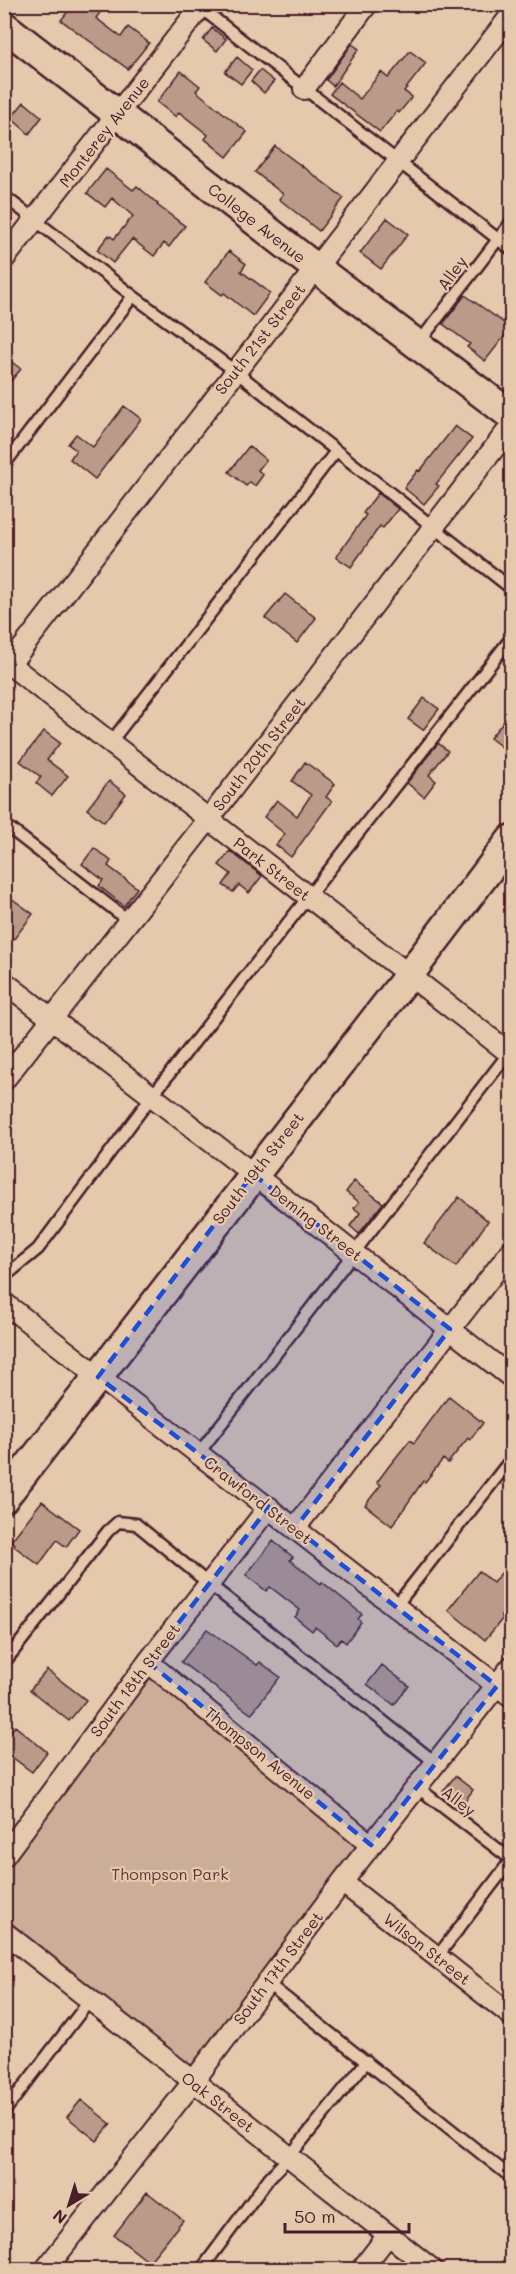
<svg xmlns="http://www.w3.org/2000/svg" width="516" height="2274" viewBox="0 0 516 2274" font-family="Mali,sans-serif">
	<rect width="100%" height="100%" fill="#e5c9ac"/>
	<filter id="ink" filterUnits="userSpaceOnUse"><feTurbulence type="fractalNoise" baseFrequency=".0167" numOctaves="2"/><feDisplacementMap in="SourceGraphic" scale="12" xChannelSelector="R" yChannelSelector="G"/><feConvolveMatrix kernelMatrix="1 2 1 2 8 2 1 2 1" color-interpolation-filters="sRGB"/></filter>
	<g filter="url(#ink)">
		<!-- green -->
		<path fill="#ccad97" stroke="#8b6661" stroke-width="1.5" d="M148,1662L371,1845L193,2082L5,1932L4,1856Z"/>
		<!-- building -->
		<path fill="#ba9a88" stroke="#4a1f2b" stroke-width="1.5" d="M74,4H106L96,18L121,37L128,27L149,43L128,69L61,20Z
			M212,28L226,39L217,51L203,40Z
			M352,44L359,49L333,86L326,80Z
			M410,51L426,63L404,91L412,97L399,113L397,111L380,132L330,94L339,82L360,99L381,72L388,78Z
			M237,57L252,70L241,84L225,72Z
			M260,70L274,81L264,93L251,81Z
			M181,71L200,86L196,91L247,132L227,157L205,139L208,135L179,112L176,117L157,102Z
			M24,102L42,117L29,134L11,118Z
			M275,146L344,198L319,231L279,199L283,194L255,172Z
			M106,169L133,190L137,186L158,204L157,205L185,226L169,247L164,243L154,256L132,239L113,263L97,250L109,235L114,239L133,216L112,198L105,207L87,193Z
			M387,218L408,234L381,269L360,253Z
			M229,251L246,264L241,271L270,293L253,316L224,293L222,295L205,282Z
			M465,295L511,328L485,361L467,347L470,344L443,324Z
			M4,356L21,369L4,389Z
			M124,406L141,419L95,479L70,459L76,450L68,444L76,434L93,447Z
			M455,426L472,439L436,484L439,486L424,504L404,488L418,470L420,471Z
			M249,446L266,460L258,470L263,475L255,486L250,482L246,486L229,472Z
			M378,493L398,509L383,528L380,526L351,567L336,557L366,515L363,513Z
			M285,594L316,618L297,643L265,618Z
			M424,698L439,709L423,730L408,719Z
			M512,711V755L490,738Z
			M44,731L60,743L47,760L68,776L52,796L36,783L41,777L20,761Z
			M438,743L448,751L429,775L436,781L424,797L407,783Z
			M305,762L335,784L326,797L332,801L291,857L276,845L285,834L264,817L277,800L297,816L311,795L292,781Z
			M109,781L126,794L104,822L87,809Z
			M94,848L111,861L108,866L137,888L124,906L99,886L103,880L82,864Z
			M230,851L262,876L249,893L239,885L233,892L223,885L231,874L219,865Z
			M4,893L33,914L14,939L4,932Z
			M354,1181L383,1203L359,1234L350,1226L360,1213L354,1208L359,1202L346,1192Z
			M459,1197L488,1221L456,1267L424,1243Z
			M449,1396L483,1423L470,1440L468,1438L448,1463L443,1459L425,1482L423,1481L392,1526L365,1505L381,1485L377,1482L389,1466L410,1440L414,1443Z
			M42,1501L79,1529L66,1547L57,1540L39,1565L14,1546L15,1544L11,1541Z
			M273,1541L293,1557L290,1560L321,1584L322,1582L362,1614L358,1619L361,1622L346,1643L341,1639L337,1644L315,1627L312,1631L295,1617L300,1610L270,1587L266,1591L246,1575Z
			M512,1560V1603L501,1616L503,1618L485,1640L448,1610L479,1571L493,1583Z
			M207,1629L257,1665L260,1662L280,1677L251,1714L181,1662Z
			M382,1665L409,1686L394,1705L367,1684Z
			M47,1670L86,1700L69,1721L30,1690Z
			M15,1726L47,1752L32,1772L4,1751V1740Z
			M455,1776L473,1790L462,1805L443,1791Z
			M81,2100L111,2124L97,2141L67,2117Z
			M147,2192L183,2220L149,2262L114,2235Z"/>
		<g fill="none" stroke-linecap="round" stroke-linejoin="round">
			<!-- lane casing -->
			<g stroke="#4a1f2b" stroke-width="15">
				<path id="lane" d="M197,5L512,250
					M4,196L133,296L235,371L512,589
					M418,344L512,221
					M4,465L133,296
					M110,743L336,451
					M4,824L129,921
					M4,1277L38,1249L152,1096L512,637
					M198,1454L511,1050
					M395,1607L512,1458
					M4,1663L108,1531L118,1522L136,1524L209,1584L436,1763
					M417,1787L512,1860
					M437,1957L511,1860
					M267,1983L512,2178
					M4,2112L90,2000
					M201,2270L269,2178L289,2157L367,2061"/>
			</g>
			<!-- street casing -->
			<g stroke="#4a1f2b" stroke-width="24">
				<path id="street" d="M304,89L367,4
					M4,259L203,4
					M4,660L512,1055
					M10,664L512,14
					M4,982L253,1174L512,1378
					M4,1080L208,820L512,425
					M4,1303L512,1697
					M295,1528L512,1250
					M148,1662L371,1845
					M4,1856L148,1662L269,1507
					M342,1882L512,2016
					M4,1932L433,2270
					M45,2270L193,2082L342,1882L512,1666
					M361,2270L388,2235"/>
			</g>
			<!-- secondary casing -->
			<g stroke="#4a1f2b" stroke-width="33">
				<path id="secondary" d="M4,26L316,268L512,416
					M4,1498L409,975L512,839"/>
			</g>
			<!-- lane -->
			<use href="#lane" stroke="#e5c9ac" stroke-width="10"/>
			<!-- street -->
			<use href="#street" stroke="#e5c9ac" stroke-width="20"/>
			<!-- secondary -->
			<use href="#secondary" stroke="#e5c9ac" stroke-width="28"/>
		</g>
	</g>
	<!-- marked area -->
	<path fill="#1d4ed8" fill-opacity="0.2" stroke="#1d4ed8" stroke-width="4.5" stroke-dasharray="12 8" stroke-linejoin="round" d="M253,1174L450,1329L295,1528L497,1686L371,1845L148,1662L269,1507L98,1377Z"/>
	<g text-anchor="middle" stroke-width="4.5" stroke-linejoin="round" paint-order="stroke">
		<!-- street labels -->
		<g font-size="16" fill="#4a1f2b" stroke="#e5c9ac">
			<text transform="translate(104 132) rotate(-52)" y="6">Monterey Avenue</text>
			<text transform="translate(257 223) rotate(38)" y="6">College Avenue</text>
			<text transform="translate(452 273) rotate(-53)" y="6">Alley</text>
			<text transform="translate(260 339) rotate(-52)" y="6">South 21st Street</text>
			<text transform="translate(259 754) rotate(-52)" y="6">South 20th Street</text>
			<text transform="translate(272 869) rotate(38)" y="6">Park Street</text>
			<text transform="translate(258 1168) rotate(-52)" y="6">South 19th Street</text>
			<text transform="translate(316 1223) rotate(38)" y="6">Deming Street</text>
			<text transform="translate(258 1500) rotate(38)" y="6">Crawford Street</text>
			<text transform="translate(135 1680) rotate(-53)" y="6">South 18th Street</text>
			<text transform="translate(260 1753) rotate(39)" y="6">Thompson Avenue</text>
			<text transform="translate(459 1801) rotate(38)" y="6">Alley</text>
			<text transform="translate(427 1949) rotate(38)" y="6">Wilson Street</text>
			<text transform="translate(278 1968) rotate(-53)" y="6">South 17th Street</text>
			<text transform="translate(218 2102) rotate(38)" y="6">Oak Street</text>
		</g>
		<!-- park labels -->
		<g font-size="16" fill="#5e343b" stroke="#e5c9ac">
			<text x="170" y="1880">Thompson Park</text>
		</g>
	</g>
	<!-- margin -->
	<rect width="516" height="2274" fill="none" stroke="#e5c9ac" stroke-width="24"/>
	<rect x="12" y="12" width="492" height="2250" fill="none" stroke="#4a1f2b" stroke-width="2" filter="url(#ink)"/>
	<!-- north arrow -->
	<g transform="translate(69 2205) rotate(218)" stroke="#e5c9ac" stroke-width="4.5" paint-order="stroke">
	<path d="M0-4.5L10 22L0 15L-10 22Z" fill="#4a1f2b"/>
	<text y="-9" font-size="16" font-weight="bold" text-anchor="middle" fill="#4a1f2b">N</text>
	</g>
	<!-- scale -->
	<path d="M285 2223v9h124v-9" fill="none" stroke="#4a1f2b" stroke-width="3"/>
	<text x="294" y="2223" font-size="18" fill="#4a1f2b" stroke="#e5c9ac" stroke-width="4.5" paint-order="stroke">50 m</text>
</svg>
